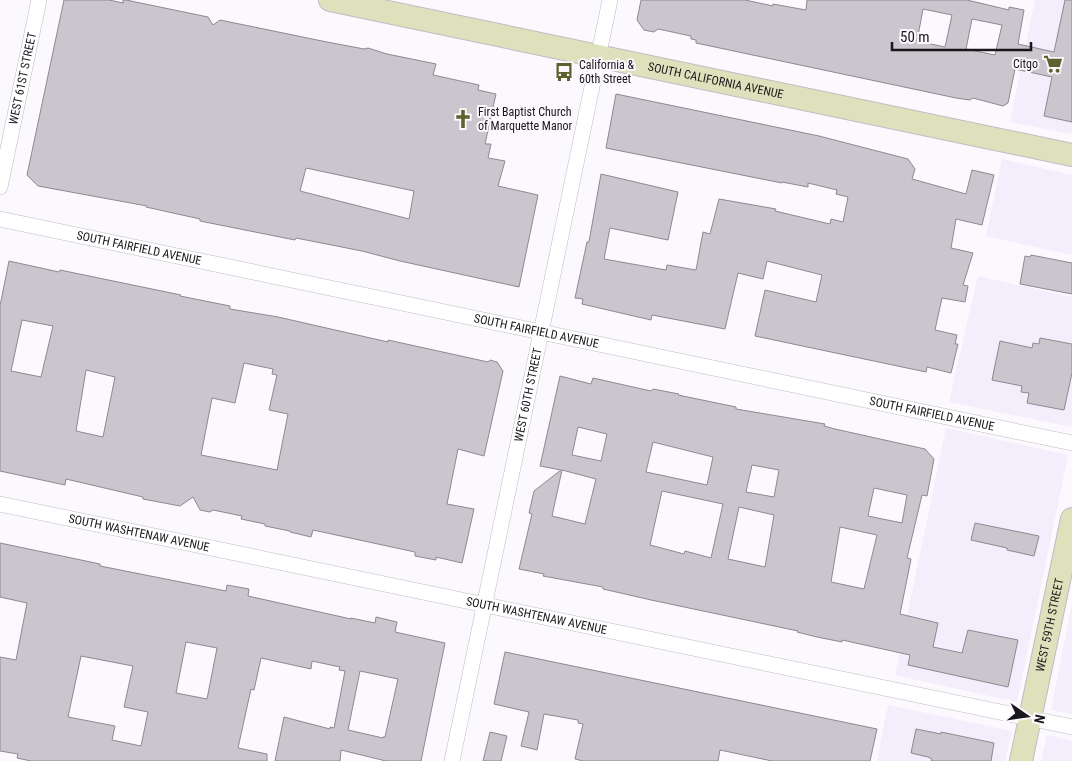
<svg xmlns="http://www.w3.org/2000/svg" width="1072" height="761" viewBox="0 0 1072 761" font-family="'Roboto Condensed',sans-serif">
	<rect width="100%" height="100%" fill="#fbf8fe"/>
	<!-- built -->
	<path fill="#f3edfc" d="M1035,0H1072V134L1010,122Z
		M1002,159L1072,175V255L986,236Z
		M978,276L1072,297V427L949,402Z
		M946,428L1068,455L1017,702L895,675Z
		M1072,603V714L1051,710Z
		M888,705L1012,731L1005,761H877Z
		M1047,735L1072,741V761H1041Z"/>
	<!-- building -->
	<path fill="#c9c6cd" stroke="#8c8990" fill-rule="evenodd" d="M64,0H109L123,3V0H126L208,17L213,25L220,20L322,41L364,49L368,48L387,54L436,64L433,75L479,85L478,90L496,94L485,144H491L488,158L505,161L498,186L538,195L519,287L400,261L362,251L296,238L295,240L200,221V219L146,207L147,206L38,186L27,175ZM306,168L414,191L409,219L300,191Z
		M641,0H745L773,6V4L806,10L807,0H967L1009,10V7L1024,10L1018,44L1054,52L1065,0H1072V122L1044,116L1052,77L1015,69L1008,103L1003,106L973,98L970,100L956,98L696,43V40L691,39V36L658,29L654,32L644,30L637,20ZM923,9L952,15L945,47L917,41ZM972,19L1002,25L995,55L966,49Z
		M616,94L819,136L908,159L915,169L912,179L966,194L972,170L994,175L982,225L956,219L951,248L973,253L963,285L968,286L965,302L942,298L935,330L957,335L955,344H958L951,373L927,367L926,372L755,336L765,290L816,302L822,275L767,261L763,279L738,273L725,329L652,315L651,320L582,304L583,299L575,298L587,242H589L601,174L678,192L668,240L610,228L604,259L666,270L667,265L696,270L703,232L710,234L719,199L776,209L775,211L830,224L831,219L843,222L848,197L836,194L837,190L808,183V187L782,182V183L606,148Z
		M1031,255L1072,263V294L1020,284L1025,256L1030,257Z
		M9,261L59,272L60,270L181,295L180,296L230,306V309L278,317L388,342V340L488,362L490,360L497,362L503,371L484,456L458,449L447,504L474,509L462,563L436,557V560L415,556V552L313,530L311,537L290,532V531L265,526V524L241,519L242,516L213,510L210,512L200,510L193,497L180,506L143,499V497L66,479L65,485L0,471V306ZM22,320L53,326L41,377L11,371ZM244,363L273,369L272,374L277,375L269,410L288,414L277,470L201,455L212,398L235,403ZM86,370L115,377L103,437L76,431Z
		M1040,338L1072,344V373L1064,410L1027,403L1029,393L1021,392L1022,386L992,380L1000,341L1032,348L1033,343L1039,344Z
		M560,376L591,384L593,378L651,391L653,389L679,394L678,395L736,407V409L825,424L824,426L835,429L925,449L934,459L927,496L922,495L907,558L911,559L900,614L938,623L933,647L962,653L968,630L1018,640L1008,687L908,665L910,655L842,640V642L817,637L797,632L798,631L651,600L603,589V587L543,576L544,574L519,569L532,514L529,513L534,491L561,470L540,466ZM578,427L607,434L601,461L572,455ZM653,442L713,457L707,485L646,472ZM752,465L779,470L774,497L746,492ZM562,470L596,479L585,524L552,516ZM874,488L907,495L902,523L868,516ZM662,491L723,504L711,558L685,551L684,554L650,545ZM739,507L774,515L765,567L728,559ZM840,527L877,535L864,589L831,582Z
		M975,523L1039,536L1034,556L1007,550V548L971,540Z
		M0,543L100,564V566L226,591L227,585L249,589L248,596L351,619V618L375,623L376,617L397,622L395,632L445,643L421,761H386L341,750L340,761H275L284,717L330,729V727L334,728L345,671L339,670L340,667L312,661L311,669L261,658L254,690L251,689L238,748L267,754V761H31L17,758L18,754L0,751V657L16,660L27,603L0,597ZM186,642L217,648L207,699L176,693ZM81,656L133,666L124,707L148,712L141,746L112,740L115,726L68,717ZM360,671L398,679L385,737H383V738L348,730Z
		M505,652L877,729L870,761H772L720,750L718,761H583L575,759L583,724L578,723V720L544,714L537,750L521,746L529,712L494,704Z
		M916,729L941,734V732L994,743L991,761H931L932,759L928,757L911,753Z
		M490,732L507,736L501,761H483Z"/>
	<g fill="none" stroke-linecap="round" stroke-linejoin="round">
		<!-- street casing -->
		<g stroke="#bfbbc3" stroke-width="16">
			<g id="street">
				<path id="s1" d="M0,187L39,0"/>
				<path id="s2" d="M0,219L1072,443"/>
				<path id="s3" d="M0,504L1072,727"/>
				<path id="s4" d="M452,761L610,0"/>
			</g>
		</g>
		<!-- secondary casing -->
		<g stroke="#bfbbc3" stroke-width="24">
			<g id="secondary">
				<path id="s5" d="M330,0L1072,155"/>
				<path id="s6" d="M1021,761L1072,519"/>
			</g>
		</g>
		<!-- street -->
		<use href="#street" stroke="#fff" stroke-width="15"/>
		<!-- secondary -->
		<use href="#secondary" stroke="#dfe1bc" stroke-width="22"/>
	</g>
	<!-- icons -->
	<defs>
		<g id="supermarket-bare" transform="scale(1.5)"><path d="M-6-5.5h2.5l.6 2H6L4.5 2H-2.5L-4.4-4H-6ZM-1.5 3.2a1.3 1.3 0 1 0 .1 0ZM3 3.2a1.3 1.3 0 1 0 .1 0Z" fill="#5d612f" stroke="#fbf8fe" stroke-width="2.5" paint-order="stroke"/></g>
		<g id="bus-bare" transform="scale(1.5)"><path d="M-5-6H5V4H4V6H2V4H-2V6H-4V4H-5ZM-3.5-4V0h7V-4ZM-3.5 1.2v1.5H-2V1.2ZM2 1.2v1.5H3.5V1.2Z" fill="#5d612f" stroke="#fbf8fe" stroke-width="2.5" paint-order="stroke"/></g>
		<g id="church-bare" transform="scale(1.5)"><path d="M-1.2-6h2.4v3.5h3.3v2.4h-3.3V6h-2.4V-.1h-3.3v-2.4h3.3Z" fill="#5d612f" stroke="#fbf8fe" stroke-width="2.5" paint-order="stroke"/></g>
	</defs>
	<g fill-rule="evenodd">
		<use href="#supermarket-bare" x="1053" y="64"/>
		<use href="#bus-bare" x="564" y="72"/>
		<use href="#church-bare" x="463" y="119"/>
	</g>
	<g text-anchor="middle" stroke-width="4" stroke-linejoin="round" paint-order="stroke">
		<!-- poi labels -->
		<g font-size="12" fill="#19171a" stroke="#fbf8fe" text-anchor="start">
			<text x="1038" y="68" text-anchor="end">Citgo</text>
			<text x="579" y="69">California &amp;<tspan x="579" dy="14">60th Street</tspan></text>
			<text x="478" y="116">First Baptist Church<tspan x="478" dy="14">of Marquette Manor</tspan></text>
		</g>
		<!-- street labels -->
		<g font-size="12" fill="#19171a" stroke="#fbf8fe">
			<text dy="4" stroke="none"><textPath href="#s1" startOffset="111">WEST 61ST STREET</textPath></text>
			<text dy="4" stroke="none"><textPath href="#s5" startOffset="394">SOUTH CALIFORNIA AVENUE</textPath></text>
			<text dy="4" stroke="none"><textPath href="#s2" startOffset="142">SOUTH FAIRFIELD AVENUE</textPath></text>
			<text dy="4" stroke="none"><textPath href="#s2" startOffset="548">SOUTH FAIRFIELD AVENUE</textPath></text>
			<text dy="4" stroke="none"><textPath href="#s4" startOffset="374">WEST 60TH STREET</textPath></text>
			<text dy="4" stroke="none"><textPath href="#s2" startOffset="952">SOUTH FAIRFIELD AVENUE</textPath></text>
			<text dy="4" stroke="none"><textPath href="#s3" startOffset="142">SOUTH WASHTENAW AVENUE</textPath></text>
			<text dy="4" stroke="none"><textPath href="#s3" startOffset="548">SOUTH WASHTENAW AVENUE</textPath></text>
			<text dy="4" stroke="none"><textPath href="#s6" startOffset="139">WEST 59TH STREET</textPath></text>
		</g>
	</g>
	<!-- north arrow -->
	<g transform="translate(1027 716) rotate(103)" stroke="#fbf8fe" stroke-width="4" paint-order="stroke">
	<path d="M0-4L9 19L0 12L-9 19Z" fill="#19171a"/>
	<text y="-8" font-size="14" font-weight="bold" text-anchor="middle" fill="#19171a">N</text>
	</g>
	<!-- scale -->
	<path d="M892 42v8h139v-8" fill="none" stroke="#19171a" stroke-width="2.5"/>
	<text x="900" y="42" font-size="15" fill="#19171a" stroke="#fbf8fe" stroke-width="4" paint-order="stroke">50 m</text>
</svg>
